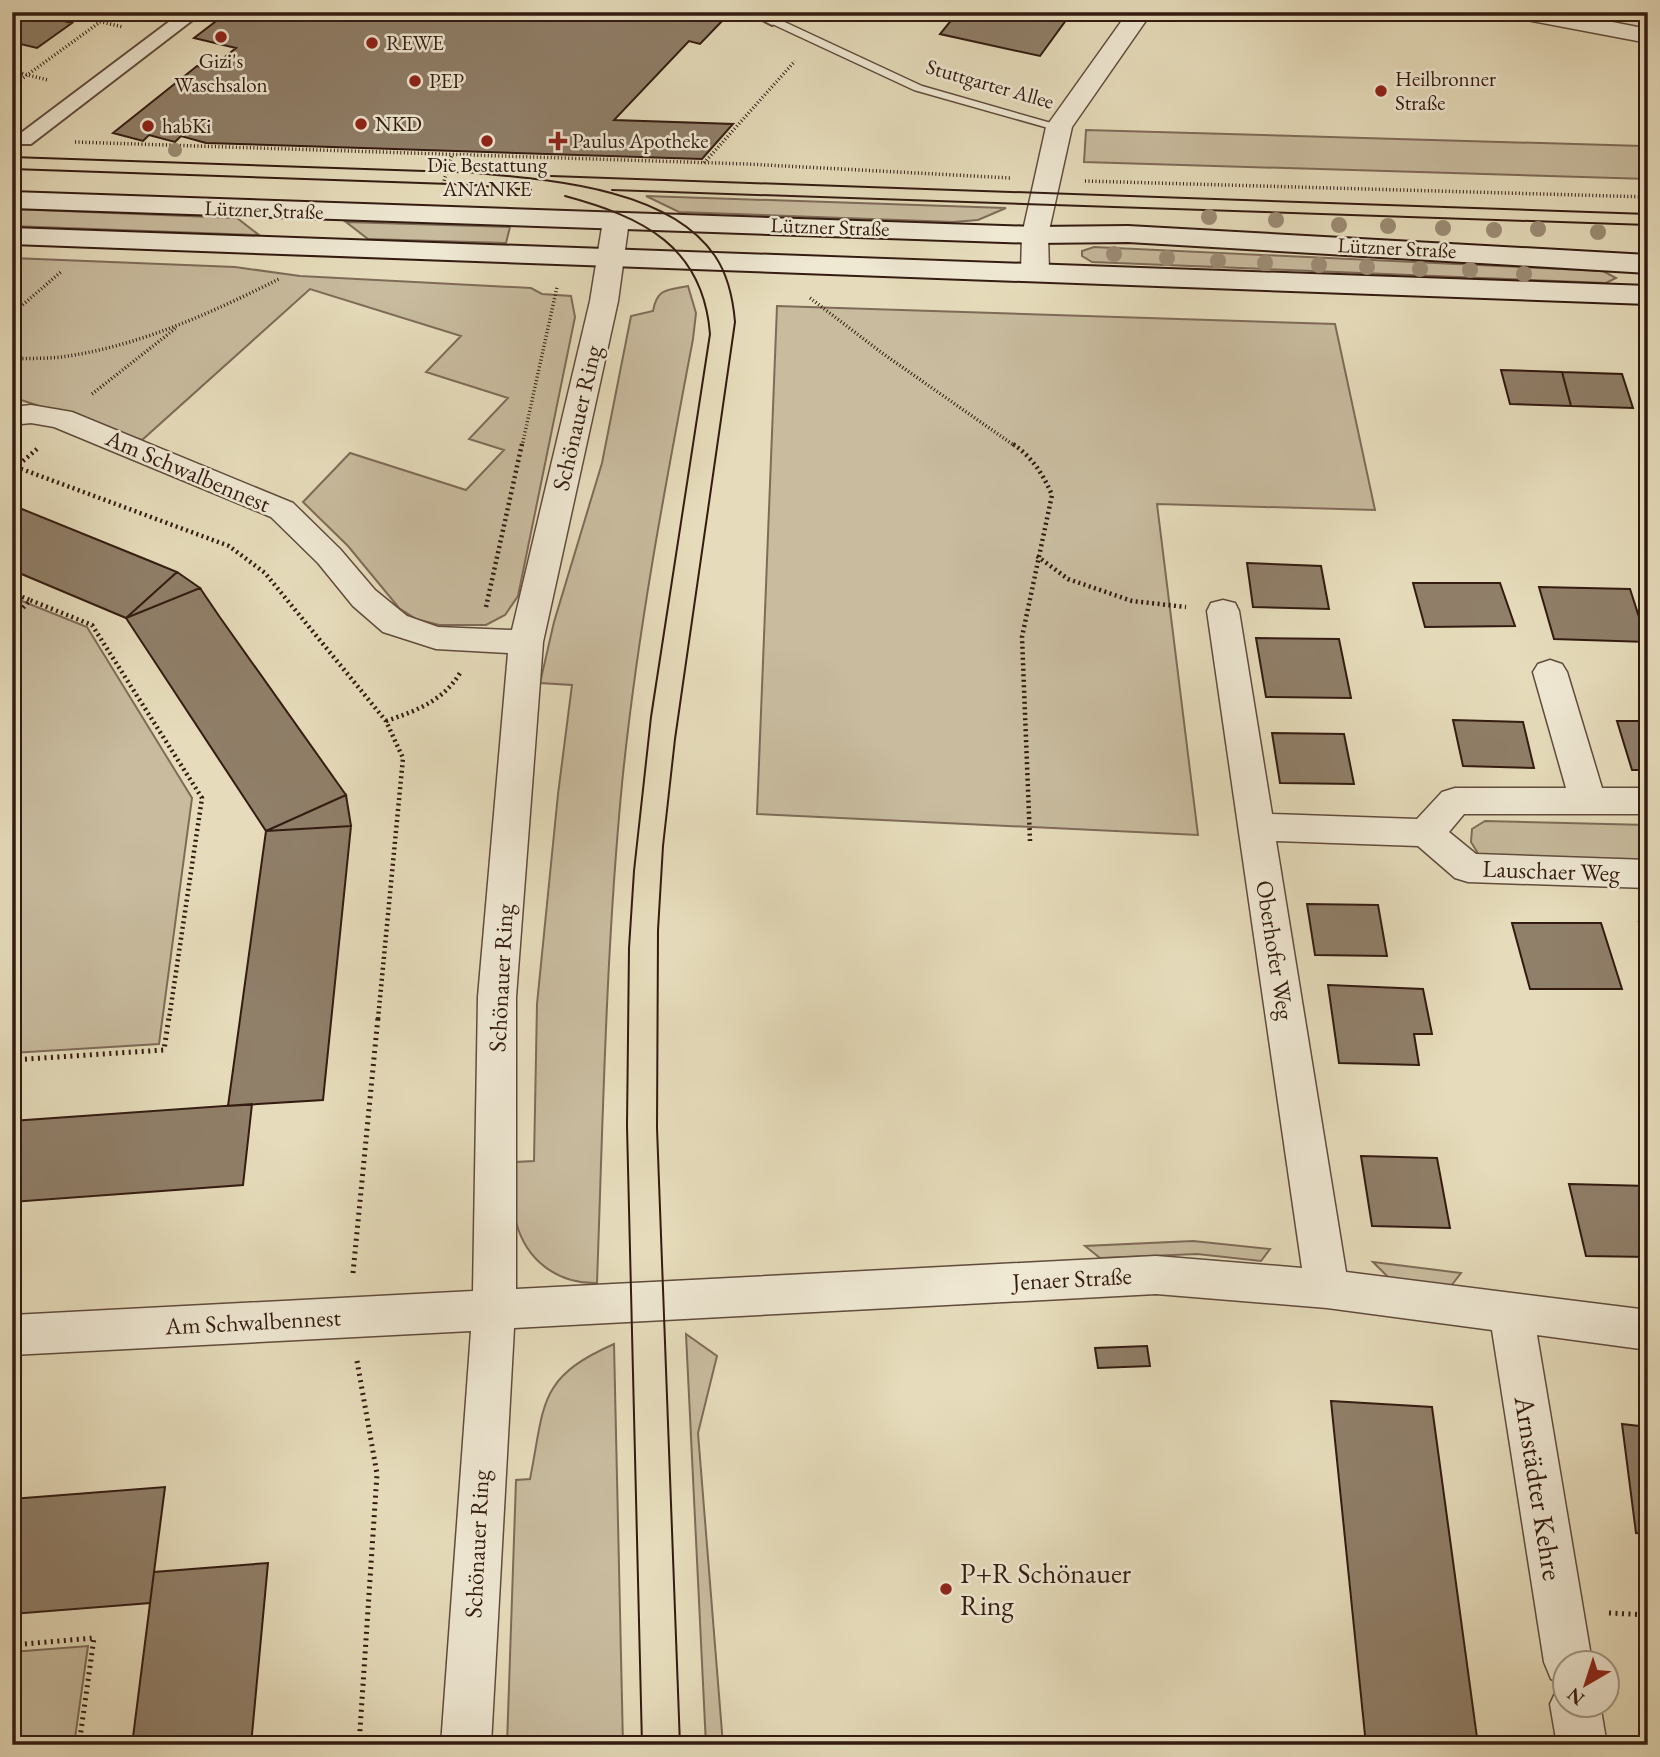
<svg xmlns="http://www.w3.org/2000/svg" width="1660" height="1757" viewBox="0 0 1660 1757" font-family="'EB Garamond',serif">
	<rect width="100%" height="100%" fill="#e6dcbb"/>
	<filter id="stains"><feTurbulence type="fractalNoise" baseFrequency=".00286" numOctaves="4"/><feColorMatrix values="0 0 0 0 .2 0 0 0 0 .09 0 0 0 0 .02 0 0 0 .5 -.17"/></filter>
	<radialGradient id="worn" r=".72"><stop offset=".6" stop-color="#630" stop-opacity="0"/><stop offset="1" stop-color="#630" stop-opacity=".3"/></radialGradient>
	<!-- green -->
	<path fill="#c8bb9e" stroke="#7e6b58" stroke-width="2" d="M1086,130L1643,146L1648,137V179L1084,162Z
		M646,196L1006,208L978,220L953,222L679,212Z
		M12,209L237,218L259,235L12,226Z
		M346,222L510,227L506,243L368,239Z
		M1094,247L1603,271L1616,278L1606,283L1092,262L1082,256V251Z
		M12,258L235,267L300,276L531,288L542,294L571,296L575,317L518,596L505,615L486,625H439L416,619L399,608L348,546L303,502L350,453L466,490L504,450L469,439L508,398L426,372L461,336L310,289L142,440L12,397Z
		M688,286L696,313L693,339C665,487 637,634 622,784C606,950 603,1117 597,1283C557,1284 526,1260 516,1222C512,1204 515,1180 515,1162L534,1161L537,1004L558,794L572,685L540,683L554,622L602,463L631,316L653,311C657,288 667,290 688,286Z
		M777,306L1335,324L1375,510L1157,504L1198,835L757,814Z
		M12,597L87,627L192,798L159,1044L12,1053Z
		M1485,821L1648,825V866L1479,855L1471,842L1472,829Z
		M1193,1241L1270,1249L1261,1261L1197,1254L1100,1258L1085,1246Z
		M1373,1262L1461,1273L1451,1286L1389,1278Z
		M686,1334L717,1356L698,1433L723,1745H706Z
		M614,1344L623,1745H507L516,1480L530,1479C545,1404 537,1378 614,1344Z
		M88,1646L74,1745H12V1652Z"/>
	<!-- building -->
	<path fill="#907f69" stroke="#331b11" stroke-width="2" d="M12,12H28L72,23L37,48L12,42Z
		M92,12H135L125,20Z
		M228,12H714L725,18L700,44L689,41L614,120L733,124L702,159L206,143L181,136L175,142L149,135L143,141L113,133L197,66L210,69L236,48L194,38Z
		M958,12H1072L1040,56L940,34Z
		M1501,370L1562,372L1571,406L1510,404Z
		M1562,372L1622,374L1633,408L1571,406Z
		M12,505L150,561L177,572L126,618L12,570Z
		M1247,563L1321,566L1329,609L1253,607Z
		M177,572L200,588L126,618Z
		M1413,583H1500L1515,626L1425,627Z
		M1539,587L1630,589L1647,642L1554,639Z
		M200,588L219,616L346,795L266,831L126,618Z
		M1256,638L1339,639L1351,698L1266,697Z
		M1453,720L1523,722L1534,768L1463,766Z
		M1617,721H1648V770H1632Z
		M1272,733L1344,734L1354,784L1280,783Z
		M346,795L351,826L266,831Z
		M351,826L323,1100L228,1106L266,831Z
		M1307,904L1378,905L1387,956L1315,955Z
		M1639,922H1648V951Z
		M1512,923H1601L1622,989H1530Z
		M1328,985L1423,989L1432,1034H1414L1419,1065L1339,1063Z
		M252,1104L243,1185L12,1202V1121Z
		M1361,1156L1437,1158L1450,1228L1372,1226Z
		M1569,1184L1648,1186V1257L1586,1256Z
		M1147,1346L1150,1366L1098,1368L1095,1348Z
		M1331,1401L1432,1407L1478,1745H1366Z
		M1622,1424L1648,1427V1534L1636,1533Z
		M165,1487L150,1603L12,1614V1499Z
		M268,1563L251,1745H132L154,1572Z"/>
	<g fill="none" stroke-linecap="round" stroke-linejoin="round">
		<!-- service casing -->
		<g stroke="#604b3c" stroke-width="3">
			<path id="service" d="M768,18H776L922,86L1065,127L1059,131L914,90L768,22Z"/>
		</g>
		<!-- pedestrian casing -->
		<g stroke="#604b3c" stroke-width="4">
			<path id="pedestrian" d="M182,12H203L31,144H17L14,140L17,136Z
				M747,12H771L781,20L772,25Z"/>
		</g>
		<!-- minor casing -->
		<g stroke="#604b3c" stroke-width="3">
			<path id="minor" d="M1128,12H1152L1072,127L1048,235L1049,272L1045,278L1035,280L1025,278L1021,272L1022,235L1046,127Z
				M1510,12H1561L1648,29V43L1522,19L1514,17Z
				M616,213L625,215L629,221L618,301L543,642L516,997V1289L1156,1256L1302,1268L1207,611L1211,603L1223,600L1235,603L1239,611L1272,814L1417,819L1442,792L1455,788H1566L1533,672L1538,664L1550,660L1562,664L1567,672L1602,788H1648V814H1464L1449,832L1476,854L1648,860V888L1468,882L1455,878L1418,846L1276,841L1346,1272L1648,1310V1350L1537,1335L1592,1662H1566V1704H1600L1607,1745H1557L1550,1704L1558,1687L1563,1684L1551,1679L1544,1662L1492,1330L1327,1308L1156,1294L514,1328L491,1745H441L471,1331L12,1355V1315L473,1291L478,997L508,653L436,649L383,632L353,606L318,563L271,517L54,427L31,423L12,425V407L31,405L72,412L293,503L340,549L375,590L407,616L438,627L512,630L590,301L603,221L607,215Z"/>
		</g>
		<!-- secondary casing -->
		<g stroke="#331b11" stroke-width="4">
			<path id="secondary" d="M12,192L1035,227L1128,226L1648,255V273L1128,242L1035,243L12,208Z
				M12,228L1648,286V304L12,244Z"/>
		</g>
		<!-- path-far2 -->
		<path stroke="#331b11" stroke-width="3.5" stroke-dasharray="1 2.5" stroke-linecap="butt" d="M59,12L123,27
			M12,71L48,80
			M12,86L100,22
			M75,142L747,164L1011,178
			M704,163L795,61
			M436,165L448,166
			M1085,181L1648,197
			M443,184L452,155
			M810,298L882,353L1015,446
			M12,314L62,271
			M12,359C28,358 45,359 61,357C137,347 211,313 279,279
			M92,394L176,328
			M522,446L557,287"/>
		<!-- path-far1 -->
		<path stroke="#331b11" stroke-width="4.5" stroke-dasharray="2 3.5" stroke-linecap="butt" d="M1013,444C1032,457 1043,474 1052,495L1022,637L1030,841
			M37,449L16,467L229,546L265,573L386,721L403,758L378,1019
			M1037,556L1068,579L1132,601L1186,607
			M12,593L30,600
			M486,607L522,444
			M12,620L30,600L92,625L202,798L169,1019
			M386,721C416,711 443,701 460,673"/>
		<!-- path -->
		<path stroke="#331b11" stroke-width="5" stroke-dasharray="2 4.5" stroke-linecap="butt" d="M12,1060L164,1050L169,1017
			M353,1273L378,1017
			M357,1361L377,1474L359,1745
			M1609,1613L1648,1615
			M12,1645L94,1638L79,1745"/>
		<!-- service -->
		<use href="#service" fill="#efe8d3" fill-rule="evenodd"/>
		<!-- pedestrian -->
		<use href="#pedestrian" fill="#efe8d3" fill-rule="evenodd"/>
		<!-- minor -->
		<use href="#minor" fill="#efe8d3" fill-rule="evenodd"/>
		<!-- secondary -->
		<use href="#secondary" fill="#efe8d3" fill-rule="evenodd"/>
		<!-- tram -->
		<path stroke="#331b11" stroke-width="2" d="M12,157L484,173
			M12,169L479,185
			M476,173C550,180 669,188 715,256C728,275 733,298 735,322L675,739L663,846L658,930L657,1128L680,1745
			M551,176L1648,214
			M472,185L531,190
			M612,190L1648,225
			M565,196C643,217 703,246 710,334L651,717L634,871L629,948L627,1126L642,1745"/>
	</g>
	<!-- trees -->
	<g fill="#9c8c75">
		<circle cx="175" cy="150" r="7"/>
		<circle cx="1209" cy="217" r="8"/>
		<circle cx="1276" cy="220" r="8"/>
		<circle cx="1339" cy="225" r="8"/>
		<circle cx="1388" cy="226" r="8"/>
		<circle cx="1443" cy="228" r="8"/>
		<circle cx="1538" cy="229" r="8"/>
		<circle cx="1494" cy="230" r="8"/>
		<circle cx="1598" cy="232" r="8"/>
		<circle cx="1114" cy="254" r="8"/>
		<circle cx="1167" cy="258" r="8"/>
		<circle cx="1218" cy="261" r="8"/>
		<circle cx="1265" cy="263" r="8"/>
		<circle cx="1319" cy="265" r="8"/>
		<circle cx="1367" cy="267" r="8"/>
		<circle cx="1420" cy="269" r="8"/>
		<circle cx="1470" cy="270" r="8"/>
		<circle cx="1524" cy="274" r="8"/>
	</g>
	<!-- markers -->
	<g fill="#8f2418" stroke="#efe8d3" stroke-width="2.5">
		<circle cx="221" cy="37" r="7"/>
		<circle cx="372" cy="43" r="7"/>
		<circle cx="415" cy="81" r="7"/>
		<circle cx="1381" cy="91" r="7"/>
		<circle cx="361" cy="124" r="7"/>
		<circle cx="148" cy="126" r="7"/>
		<circle cx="487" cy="141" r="7"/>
		<path d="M554.5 130.5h7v7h7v7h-7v7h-7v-7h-7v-7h7z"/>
		<circle cx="946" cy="1589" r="7"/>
	</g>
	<g text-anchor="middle" stroke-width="5" stroke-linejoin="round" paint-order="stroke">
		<!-- far-poi labels -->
		<g font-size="21" fill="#331b11" stroke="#efe8d3" text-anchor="start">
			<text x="386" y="50">REWE</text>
			<text x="221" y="68" text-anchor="middle">Gizi's<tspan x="221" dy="24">Waschsalon</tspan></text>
			<text x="1395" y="86">Heilbronner<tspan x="1395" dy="24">Straße</tspan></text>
			<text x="429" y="88">PEP</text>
			<text x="375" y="131">NKD</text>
			<text x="162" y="133">habKi</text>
			<text x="572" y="148">Paulus Apotheke</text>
			<text x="487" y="172" text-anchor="middle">Die Bestattung<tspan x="487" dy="24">ANANKE</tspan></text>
		</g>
		<!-- far-street labels -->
		<g font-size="21" fill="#331b11" stroke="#efe8d3">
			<text transform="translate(990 84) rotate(16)" y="7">Stuttgarter Allee</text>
			<text transform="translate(264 210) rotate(2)" y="7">Lützner Straße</text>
			<text transform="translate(830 227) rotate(2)" y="7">Lützner Straße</text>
			<text transform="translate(1397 248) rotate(3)" y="7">Lützner Straße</text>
		</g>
		<!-- street labels -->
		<g font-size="24" fill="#331b11" stroke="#efe8d3">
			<text transform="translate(577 418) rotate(-77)" y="8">Schönauer Ring</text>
			<text transform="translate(188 471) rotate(23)" y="8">Am Schwalbennest</text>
			<text transform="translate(1551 871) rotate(2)" y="8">Lauschaer Weg</text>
			<text transform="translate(1275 950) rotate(81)" y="8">Oberhofer Weg</text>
			<text transform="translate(501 978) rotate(-87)" y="8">Schönauer Ring</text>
			<text transform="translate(1072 1279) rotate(-3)" y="8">Jenaer Straße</text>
			<text transform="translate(253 1322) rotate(-3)" y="8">Am Schwalbennest</text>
			<text transform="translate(477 1544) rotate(-87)" y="8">Schönauer Ring</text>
		</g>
		<!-- near-street labels -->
		<g font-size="28" fill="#331b11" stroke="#efe8d3">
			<text transform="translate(1539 1488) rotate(81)" y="10">Arnstädter Kehre</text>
		</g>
		<!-- near-poi labels -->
		<g font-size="28" fill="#331b11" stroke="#efe8d3" text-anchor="start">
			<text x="960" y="1583">P+R Schönauer<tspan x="960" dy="32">Ring</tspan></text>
		</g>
	</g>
	<!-- margin -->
	<rect width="1660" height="1757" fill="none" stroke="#e6dcbb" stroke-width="42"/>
	<rect x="14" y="14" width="1632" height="1729" fill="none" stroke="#331b11" stroke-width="3.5"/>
	<rect x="21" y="21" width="1618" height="1715" fill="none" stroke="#331b11" stroke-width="2"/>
	<!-- north arrow -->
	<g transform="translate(1586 1684) rotate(219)"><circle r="33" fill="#efe8d3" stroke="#a49685" stroke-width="2"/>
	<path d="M0-5L12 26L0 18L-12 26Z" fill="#8f2418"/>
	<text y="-10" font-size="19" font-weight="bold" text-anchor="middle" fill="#331b11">N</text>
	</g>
	<rect width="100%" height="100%" filter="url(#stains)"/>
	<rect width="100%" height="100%" fill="url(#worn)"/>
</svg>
